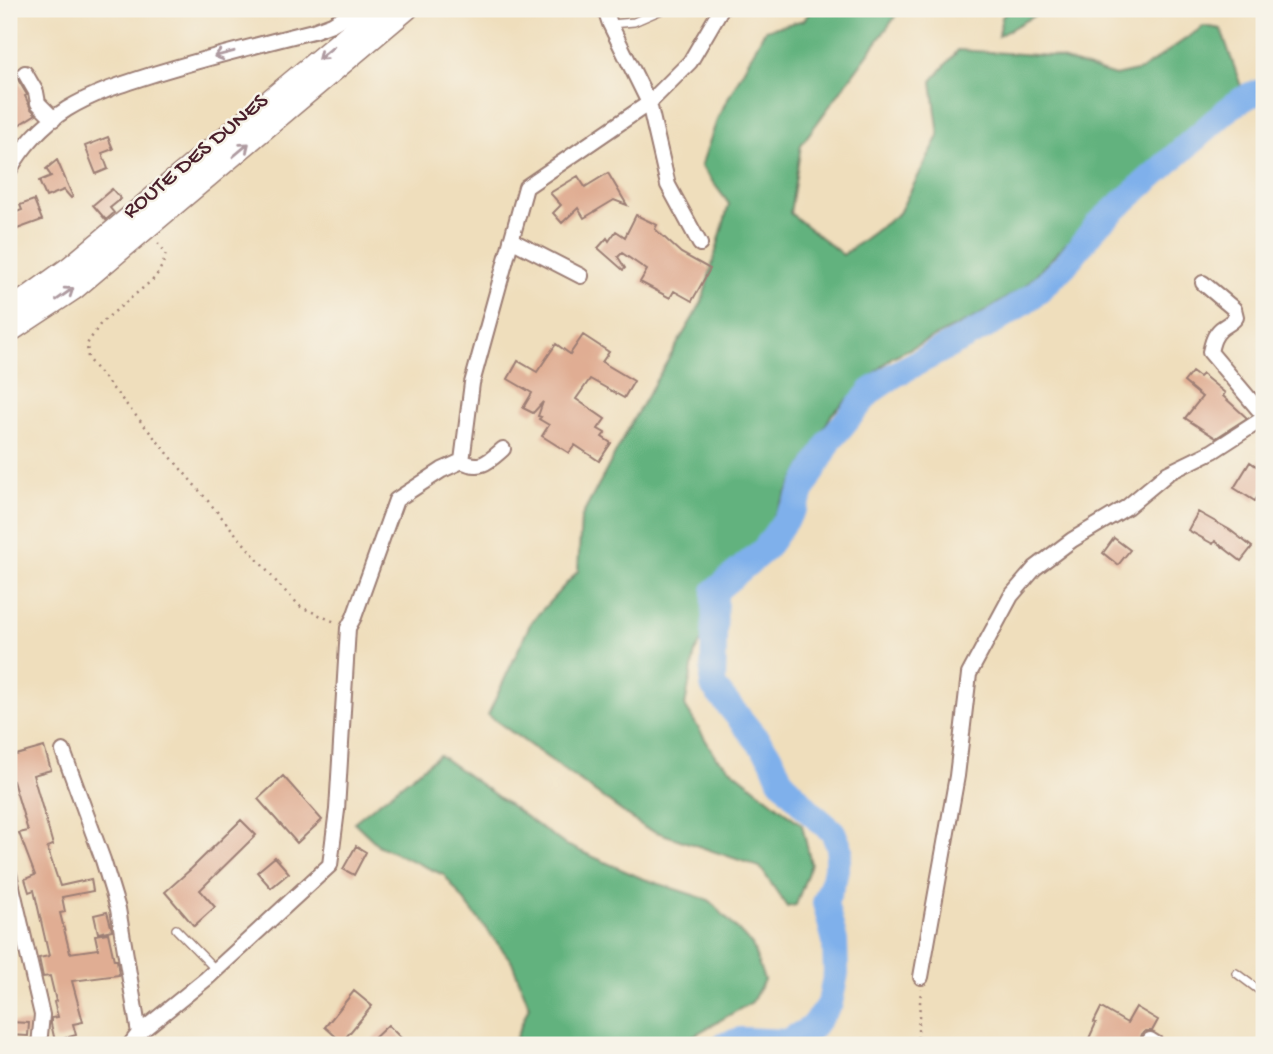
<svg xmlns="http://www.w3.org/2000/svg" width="1273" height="1054" viewBox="0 0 1273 1054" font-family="'Gochi Hand',sans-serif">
	<rect width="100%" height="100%" fill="#f7f3e8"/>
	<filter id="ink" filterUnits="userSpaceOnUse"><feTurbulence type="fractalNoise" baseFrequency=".0143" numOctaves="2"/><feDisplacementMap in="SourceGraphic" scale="14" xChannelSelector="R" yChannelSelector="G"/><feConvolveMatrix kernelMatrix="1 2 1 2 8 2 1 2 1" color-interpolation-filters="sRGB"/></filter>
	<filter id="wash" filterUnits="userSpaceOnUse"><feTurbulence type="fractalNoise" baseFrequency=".00686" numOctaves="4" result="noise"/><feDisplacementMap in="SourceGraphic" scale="28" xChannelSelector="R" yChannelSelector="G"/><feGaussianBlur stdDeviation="1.57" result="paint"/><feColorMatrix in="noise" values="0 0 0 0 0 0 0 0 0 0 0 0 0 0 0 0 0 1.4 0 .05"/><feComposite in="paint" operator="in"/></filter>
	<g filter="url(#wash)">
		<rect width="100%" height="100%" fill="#efdebc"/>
		<!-- forest -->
		<path fill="#62b27e" stroke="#566854" stroke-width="2" d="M812,9H901L801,145L790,213L843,255L899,213L939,136L932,81L958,50L1052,56L1115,76L1141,70L1204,26L1221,29L1242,89L1098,211L1024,287L976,317L892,357L832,414L695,652L685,706L716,757L802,825L811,864L796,905L787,907L760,867L645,828L488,715L531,622L578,571L581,518L634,418L702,302L729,204L701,166L718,117L765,30L804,20Z
			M1009,9H1046L998,36L1002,17Z
			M439,755L564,844L641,878L709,900L752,945L764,980L752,1002L677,1045H513L529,1006L512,962L444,875L379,846L354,822Z"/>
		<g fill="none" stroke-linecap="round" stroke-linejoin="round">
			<!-- river -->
			<path stroke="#7fb0eb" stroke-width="26" d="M725,1045L741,1040L786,1042L812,1028L830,1003L836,973L835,941L825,903L834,879L840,849L833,832L811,813L780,779L771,757L713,686L715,591L765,549L795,506L807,482L831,439L871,391L896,374L996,321L1035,294L1065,265L1097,225L1233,105L1250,95L1264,91"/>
		</g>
		<g id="blocks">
			<!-- building -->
			<path fill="#e0ad93" d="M9,64L27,95L25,96L31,109L36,114L9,131Z
				M108,137L113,149L102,153L108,169L96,174L85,146Z
				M57,160L73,197L71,198L64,190L46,197L39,181L51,176L46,169Z
				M608,173L627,205L614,200L584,218L578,208L562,223L553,213L561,205L550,193L578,176L585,187Z
				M112,189L121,199L110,208L114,213L106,220L93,205Z
				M34,200L42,220L9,232V215L22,210L20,205Z
				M636,215L657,225L655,229L681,253L710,269L692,301L674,291L670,298L640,282L647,270L622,253L618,257L625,268L623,270L598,248L607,238L609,241L616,231L625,237Z
				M583,335L609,352L602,362L634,381L624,398L590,379L576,399L605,419L598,429L605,433L602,437L611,443L599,461L575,445L569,453L542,436L549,425L539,419L541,417L538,416L543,402L533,413L523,408L532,393L508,379L518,361L537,372L556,344L570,354Z
				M1192,372L1199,377L1202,374L1225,393L1223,396L1247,418L1216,438L1185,418L1202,397L1184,382Z
				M1264,453V486L1255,501L1234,488L1250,462L1256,466Z
				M1198,512L1230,530L1252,547L1241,561L1215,541L1213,544L1188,530Z
				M1114,538L1130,550L1118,565L1103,553Z
				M44,747L51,770L33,775L53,845L47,847L60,886L91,879L93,891L62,897L65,912L60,913L70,953L98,949L95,935L108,933L114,960H117L119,975L72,981L83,1022L73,1024L76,1035L55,1041L51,1024V1018L58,1017L54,1002L56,1001L50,976L43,977L39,958L49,956L34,890L29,892L25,879L35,875L19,833L28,831L13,781L9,782V757Z
				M283,776L322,820L297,843L258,799Z
				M241,820L256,835L200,890L215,907L194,926L165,892L191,869Z
				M356,846L366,852L354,875L343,869Z
				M275,857L289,873L271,888L257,872Z
				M107,912L112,930L98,933L94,915Z
				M354,991L372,1006L342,1042L325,1027Z
				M1136,1007L1158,1020L1152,1031H1146L1142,1034L1140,1040L1142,1045H1086L1096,1023L1094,1022L1101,1008L1127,1023Z
				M9,1022L29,1023L28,1036L9,1035Z
				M388,1025L408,1045H367Z"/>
		</g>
	</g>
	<g filter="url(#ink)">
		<use href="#blocks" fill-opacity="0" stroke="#9c7e74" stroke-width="2"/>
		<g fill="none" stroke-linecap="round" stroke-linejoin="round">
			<!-- service casing -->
			<g stroke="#9c7e74" stroke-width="10">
				<path id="service" d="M611,24L634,22L664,9
					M176,929L216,970
					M1236,973L1264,994"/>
			</g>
			<!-- minor casing -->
			<g stroke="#9c7e74" stroke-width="18">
				<path id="minor" d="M605,9L610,24L649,103L668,185L700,244
					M25,73L36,92L38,103L54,119
					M9,171C22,147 43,124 67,109C95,92 126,83 157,73C209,57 261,44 313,31L332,24L357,9
					M511,240L581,276
					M1203,283L1234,309L1236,317C1232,323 1227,324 1221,329C1214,335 1212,343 1210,352L1264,416
					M462,461L472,383L526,187L649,103L690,62L721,9
					M462,461C481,471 489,461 503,449
					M63,751L103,860L118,909L139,1033
					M9,874L42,1015L39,1045
					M921,977L957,776L969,674L1011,596L1035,568L1072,540L1127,507L1168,473L1213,451L1264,418
					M1150,1040L1158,1045
					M130,1045L139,1033L206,979L330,865L337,810L348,628L354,617L396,500L442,470L462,461"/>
			</g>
			<!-- primary casing -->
			<g stroke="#9c7e74" stroke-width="24">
				<path id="primary" d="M9,311L70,267L379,9
					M9,332L74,289L407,9"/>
			</g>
			<!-- path -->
			<path stroke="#9c7e74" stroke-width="2.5" stroke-dasharray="2 5" stroke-linecap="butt" d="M158,243L166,253L163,264L155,278L101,323L87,344L88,359L279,585L301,607L335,622
				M917,1045L921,989"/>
			<!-- service -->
			<use href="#service" stroke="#fff" stroke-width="7"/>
			<!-- minor -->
			<use href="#minor" stroke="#fff" stroke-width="14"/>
			<!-- primary -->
			<use href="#primary" stroke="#fff" stroke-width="21"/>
		</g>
		<!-- one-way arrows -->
		<defs><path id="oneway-shaft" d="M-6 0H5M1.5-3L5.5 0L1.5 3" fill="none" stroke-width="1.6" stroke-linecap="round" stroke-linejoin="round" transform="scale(1.75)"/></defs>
		<g stroke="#ae9aa0">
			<use href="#oneway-shaft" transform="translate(326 53) rotate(140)"/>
			<use href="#oneway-shaft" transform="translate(224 54) rotate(165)"/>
			<use href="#oneway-shaft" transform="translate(241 150) rotate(-40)"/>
			<use href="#oneway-shaft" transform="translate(65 294) rotate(-35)"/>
		</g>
	</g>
	<g text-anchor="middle" stroke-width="5" stroke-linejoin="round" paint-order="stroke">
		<!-- street labels -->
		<g font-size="23" fill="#4a1f2b" stroke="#f7f3e8">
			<text transform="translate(194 154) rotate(-40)" y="8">ROUTE DES DUNES</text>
		</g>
	</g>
	<!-- margin -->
	<rect width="1273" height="1054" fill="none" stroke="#f7f3e8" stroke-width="35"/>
</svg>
